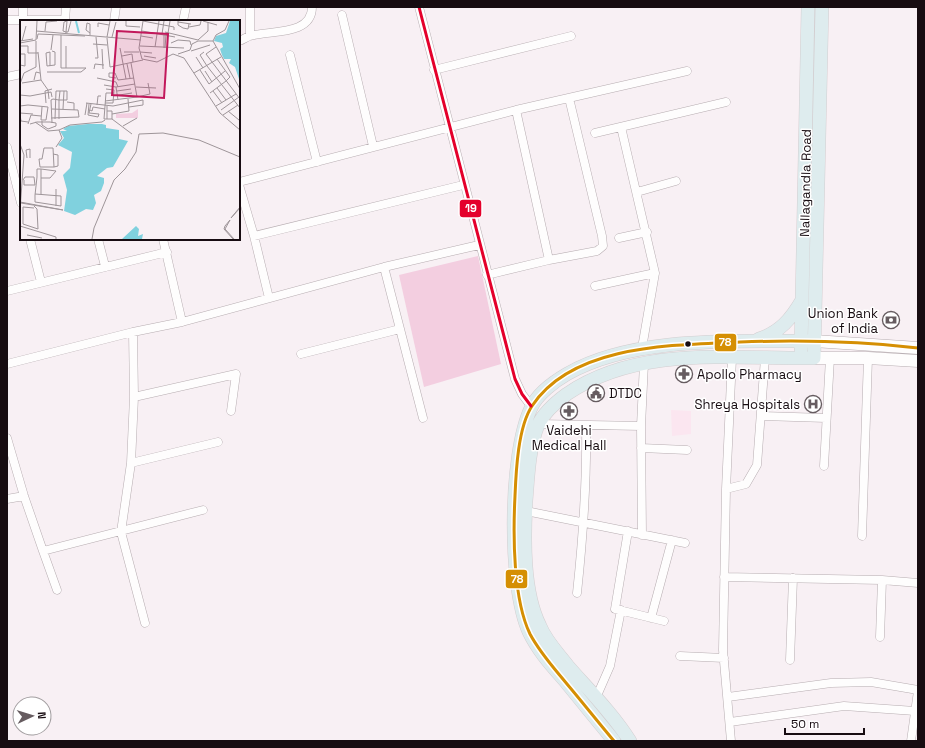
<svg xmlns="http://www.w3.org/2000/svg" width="925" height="748" viewBox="0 0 925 748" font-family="'Space Grotesk',sans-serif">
	<rect width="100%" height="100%" fill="#f8f0f4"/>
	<!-- built -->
	<path fill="#fbe6f0" d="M671,410L691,411V434L672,436Z"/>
	<!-- green -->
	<path fill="#f3cee0" d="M478,256L501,364L424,387L399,275Z"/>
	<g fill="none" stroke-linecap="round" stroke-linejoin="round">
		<!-- street casing -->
		<g stroke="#b7adb1" stroke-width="9">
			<path id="street" d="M23,7V20
				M419,7L515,379L522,394L531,406
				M342,15L373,146
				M7,20H65L66,7
				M114,21L116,7
				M183,21L186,7
				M250,36V7
				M239,41C243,40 246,37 250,36C270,30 312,36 312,7
				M290,55L317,162
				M434,70L571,36
				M7,77L21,74
				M516,110L549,260
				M621,127L655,273L642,348
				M595,133L726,102
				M7,147L21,203
				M239,182L516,110L687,71
				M239,185L254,236L269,298
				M637,192L676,181
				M254,236L463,185
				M619,238L647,232
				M30,239L41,282
				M98,239L105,266
				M163,239L182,322
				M384,267L423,418
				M487,275L549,260L597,251L603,246L602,236L569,98
				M595,286L655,273
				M7,291L167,252
				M133,332L134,397L131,463L121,532L145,623
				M301,354L400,329
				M7,364L133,332L182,322L384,267L479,245
				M134,397L236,374L231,411
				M761,416L826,418
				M539,424L641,426
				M7,438L24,496L43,551L203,510
				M641,448L687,450
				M131,463L218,442
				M824,466L830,358
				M726,489L746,484L757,465L765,358
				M7,499L24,496
				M526,511L685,543
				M628,531L615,609L664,621
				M642,535L641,426L644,363
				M862,536L868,358
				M43,551L57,590
				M724,577L882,580L918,583
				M577,593C583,537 587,482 586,425
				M651,618L672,540
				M880,637L882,580
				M680,656L724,658
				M790,660L793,578
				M728,697L831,683L871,682L918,690
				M596,698L610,666L621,610
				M730,722L844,706L915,711
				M731,741L723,650L726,489L732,358
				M911,741L918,691"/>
		</g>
		<!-- secondary casing -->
		<g stroke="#b7adb1" stroke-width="13">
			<path id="secondary" d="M814,341L918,348
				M814,358H868L918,361"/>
		</g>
		<!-- primary casing -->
		<g stroke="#d3ced0" stroke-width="14">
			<path id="primary" d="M759,339C780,332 791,319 802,300
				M801,349L808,7
				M614,741C598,721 581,701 565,681C552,666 538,651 529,632C508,586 509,454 531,408C537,394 555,381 567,374C635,335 739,342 814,341
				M630,741C613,714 589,690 568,666C558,653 546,641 540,626C523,592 524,540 526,501C528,477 529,448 538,425C544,412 556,402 567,394C639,345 732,359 814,358L822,7"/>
		</g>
		<!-- street -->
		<use href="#street" stroke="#fefdfd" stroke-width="8"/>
		<!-- secondary -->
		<use href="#secondary" stroke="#fefdfd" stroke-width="12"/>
		<!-- primary -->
		<use href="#primary" stroke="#deecee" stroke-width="13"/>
		<!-- bus-1 casing -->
		<g stroke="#fff" stroke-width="6">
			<path id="bus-1" d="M614,741C598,722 583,703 567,684C554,668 540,653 530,634C513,599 513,535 515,496C516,471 518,427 532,406C573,344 674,345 740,342C799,340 859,341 918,348"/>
		</g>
		<!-- bus-2 casing -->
		<g stroke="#fff" stroke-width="6">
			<path id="bus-2" d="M419,7L515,379L522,394L531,406"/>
		</g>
		<!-- bus-1 -->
		<use href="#bus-1" stroke="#d58f03" stroke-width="3"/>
		<!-- bus-2 -->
		<use href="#bus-2" stroke="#e4002b" stroke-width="3"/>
	</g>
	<!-- icons -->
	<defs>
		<g id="bank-ring" transform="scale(0.9)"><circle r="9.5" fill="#fff" stroke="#665c60" stroke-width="1.5"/><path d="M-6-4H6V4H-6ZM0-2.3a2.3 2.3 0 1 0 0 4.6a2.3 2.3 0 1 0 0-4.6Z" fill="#665c60"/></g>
		<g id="pharmacy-ring" transform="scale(0.9)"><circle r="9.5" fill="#fff" stroke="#665c60" stroke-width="1.5"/><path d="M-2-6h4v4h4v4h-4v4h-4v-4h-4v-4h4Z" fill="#665c60"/></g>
		<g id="civic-ring" transform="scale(0.9)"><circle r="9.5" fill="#fff" stroke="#665c60" stroke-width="1.5"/><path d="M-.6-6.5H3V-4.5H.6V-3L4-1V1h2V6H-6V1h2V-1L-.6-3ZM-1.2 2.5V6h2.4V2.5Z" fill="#665c60"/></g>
		<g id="hospital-ring" transform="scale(0.9)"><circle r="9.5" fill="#fff" stroke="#665c60" stroke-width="1.5"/><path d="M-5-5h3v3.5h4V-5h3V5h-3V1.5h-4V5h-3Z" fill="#665c60"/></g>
	</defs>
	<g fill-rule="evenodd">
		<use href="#bank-ring" x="891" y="320"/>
		<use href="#pharmacy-ring" x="684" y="374"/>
		<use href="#civic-ring" x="596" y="393"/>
		<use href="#hospital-ring" x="813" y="404"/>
		<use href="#pharmacy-ring" x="569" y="411"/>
	</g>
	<!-- markers -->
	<circle fill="#170c11" stroke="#fff" stroke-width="1.5" cx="688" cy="344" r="3.5"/>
	<g text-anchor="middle" stroke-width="3" stroke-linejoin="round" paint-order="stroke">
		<!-- street labels -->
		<g font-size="13" fill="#170c11" stroke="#fff">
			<text transform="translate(805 183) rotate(-89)" y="5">Nallagandla Road</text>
		</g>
		<!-- poi labels -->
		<g font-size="13" fill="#170c11" stroke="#fff" text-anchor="end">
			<text x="878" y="318">Union Bank<tspan x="878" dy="15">of India</tspan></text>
			<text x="697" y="379" text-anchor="start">Apollo Pharmacy</text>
			<text x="609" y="398" text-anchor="start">DTDC</text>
			<text x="800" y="409">Shreya Hospitals</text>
			<text x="569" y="435" text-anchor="middle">Vaidehi<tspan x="569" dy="15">Medical Hall</tspan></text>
		</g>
	</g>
	<!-- overview -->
	<g transform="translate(20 20)">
		<rect width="220" height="220" fill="#f8f0f4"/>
		<path d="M118,89V98H96V94L112,93Z" fill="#f3cee0"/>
		<path d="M210,1H220V62L215,47L209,43L211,39H204L202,35L200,29L203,27L202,23L194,21L196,16L206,13ZM68,104H82L86,105V108L99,110V119L108,121L93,147L87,148L77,156L84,158V163L81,171L74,175L76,183L73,190L66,189L55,195L44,191L47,170L43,155L50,148L52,132L38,125L44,118L40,111H47L43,109L48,106ZM116,206L119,209L118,216L123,214L122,219H102Z" fill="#80d1de"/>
		<path fill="none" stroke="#80d1de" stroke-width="2" d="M56,1L59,13"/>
		<path fill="none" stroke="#9e9599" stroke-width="1" d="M106,1V6L120,7M123,1L154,7V10M123,1L119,28L122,39L137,42L153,34L164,38L200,93L220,110M158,1V5L163,8L168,9L169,4M183,1L197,5M158,2L171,4M78,7V3L89,5M169,7L180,5L181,1M16,11L121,20M25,11L26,2L37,1M122,11L155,17M145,12L178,20M46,13V12L47,1L44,2L43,11L46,12H48L51,1M148,13L150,1M142,14L144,1M70,15V4L67,3L66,10L70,13M121,16L133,18M87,17L90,1M92,17L96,2M87,18L90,47L123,40M17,19L18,14L65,16M178,20L188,11V2M0,21L13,19M2,21L6,6M193,21L220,69M193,21L196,15L205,10L209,1M0,23L16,20L17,1M151,23L158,20L170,21L171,25M73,24L87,25M46,26V48M120,26L164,28M135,27L139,1M196,27L186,34L220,79M100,28L106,59M144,28V15M145,28L146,15M82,29L83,49M31,30L33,15M171,31L190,25M18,32L21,60L28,70L29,79M30,32L26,33L27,46L35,45V32L32,31M104,32H119M120,32L132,33M184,32L180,35L187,46L220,88M158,34L170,30L172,24L178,21H193M102,36L112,34L113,42M124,36L136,38M176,37L183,48M75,38H78L76,17M0,39V26H8V33H18M197,39L210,57L206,61M111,43L117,77L130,74L128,63M107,44L110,58M0,45L5,46V34H0M30,46V32M74,49L75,44L84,45M180,50L189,64L205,51M185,51L192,62M27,52H61L66,48H41V15M174,53L201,37M77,58L96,62L98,67M96,58L89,57V53H95L98,60L114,58M14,60L16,52L20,53M2,63L21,60M0,64L4,53L16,47V21M84,65L96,67L115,64M96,67L98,80M116,67L136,68M197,68L206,80M97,71L111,69M193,71L202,83M190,73L206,61M0,75L10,76L31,72L32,77M93,76L112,73M85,81L117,77M47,82L54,83V90M26,83L25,71L32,69M66,83L93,86L123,80M85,83H93L94,70L86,69M69,84L68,95L78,97L79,94M71,84L69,93L79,94M77,85L78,76H81M0,86L8,85L28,87L26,100H21L22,87M196,86L216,74M109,87L123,85V80M43,89L44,71M70,90L72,91L73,87L85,89M201,90L219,77M87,91H92V99L112,114M208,91L219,100M0,93L13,94M92,94L109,91L108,79M0,95L1,101L8,102M65,95L67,83M203,95L218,85M31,98L59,97L58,90L32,89M35,99L36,71H40M87,99V86M92,99H84L86,73H94M15,102L28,111L39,110L50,105L82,102L85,100M32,103L31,80L33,79L39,80H47V71H40L39,80V99M8,104L11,95L21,96M10,104L17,102H30L36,103V106L28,109L22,105V101M103,106L117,98M0,124L4,135L0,190M36,127L42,118L39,110M24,128H33L34,147H20L19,139H22ZM33,134L38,135V146L34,147M7,138L6,130L10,129V138M21,158H30L36,151L21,149M3,160L5,157H14L15,165H4V160M36,169V186M15,174L41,176V186L15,182V175L17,157V149H21V174M0,182L43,190L1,183M220,187L211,198L220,188M14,188L3,187V204L18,209L17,189L14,186M0,206L36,217V219M7,215L22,218M72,219L74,208L94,160L105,149L116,132L119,114L143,113L179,120L220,137M213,219L204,209L205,206L210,200L205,209L214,219"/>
		<path fill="#c2185b" fill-opacity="0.15" stroke="#c2185b" stroke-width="2" d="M97,11L148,14L144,78L92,75Z"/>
		<rect width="220" height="220" fill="none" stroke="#170c11" stroke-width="2"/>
	</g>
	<g stroke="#fff" stroke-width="1.5">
		<rect x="459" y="199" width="23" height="19" rx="4" fill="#e4002b"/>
		<rect x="714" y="333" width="23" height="19" rx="4" fill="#d58f03"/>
		<rect x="505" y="569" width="23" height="20" rx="4" fill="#d58f03"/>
	</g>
	<g font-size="11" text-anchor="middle" font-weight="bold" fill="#fff">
		<text x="471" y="212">19</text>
		<text x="725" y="346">78</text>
		<text x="517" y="583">78</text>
	</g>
	<!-- border -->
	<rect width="925" height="748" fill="none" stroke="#170c11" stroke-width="16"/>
	<!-- north arrow -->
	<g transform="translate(32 716) rotate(86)"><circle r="19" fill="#ffffff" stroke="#a29ea0"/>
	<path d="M0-3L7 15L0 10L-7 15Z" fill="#665c60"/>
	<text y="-6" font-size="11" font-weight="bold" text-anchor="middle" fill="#170c11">N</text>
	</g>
	<!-- scale -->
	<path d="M785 728v6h79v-6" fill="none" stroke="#170c11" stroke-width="2"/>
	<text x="791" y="728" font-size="12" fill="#170c11" stroke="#ffffff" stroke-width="3" paint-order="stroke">50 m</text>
</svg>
